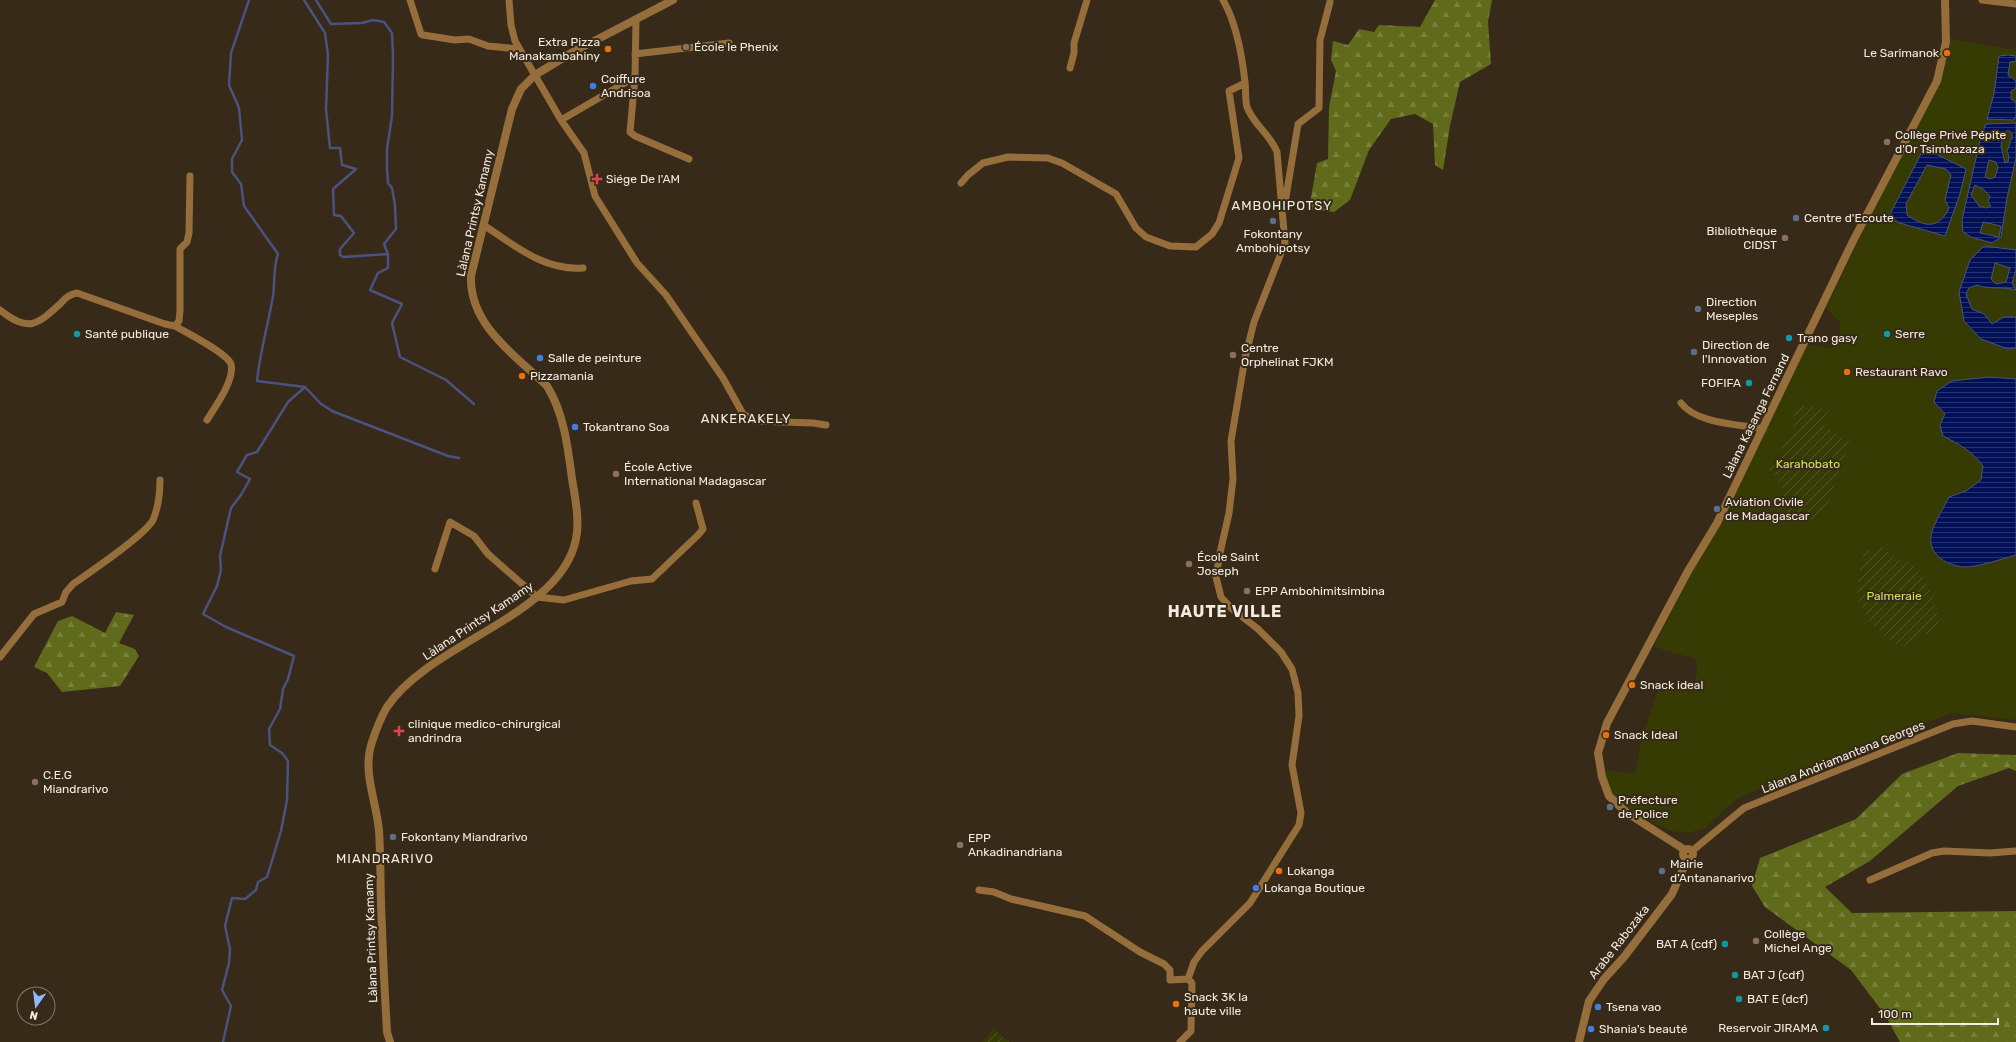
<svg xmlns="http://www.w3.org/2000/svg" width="2016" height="1042" viewBox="0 0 2016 1042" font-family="Rubik,sans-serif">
	<defs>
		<pattern id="forest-firs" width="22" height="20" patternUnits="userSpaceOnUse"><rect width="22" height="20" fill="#5f6a1a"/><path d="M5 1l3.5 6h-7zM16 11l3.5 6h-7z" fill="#777f3b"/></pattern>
		<pattern id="garden-furrows" width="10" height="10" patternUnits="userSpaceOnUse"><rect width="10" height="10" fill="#353b02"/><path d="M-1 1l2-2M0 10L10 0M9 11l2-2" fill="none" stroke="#535827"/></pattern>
		<pattern id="water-rules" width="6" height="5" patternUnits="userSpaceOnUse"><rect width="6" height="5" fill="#011057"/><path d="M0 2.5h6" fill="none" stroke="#27336f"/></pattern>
	</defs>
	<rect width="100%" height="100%" fill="#372a19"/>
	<!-- forest -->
	<path fill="url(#forest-firs)" d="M1435,0H1492L1488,22L1491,64L1460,82L1450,126L1443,170L1435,165L1433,124L1415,114L1391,119L1369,150L1350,200L1334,212L1309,209L1317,163L1328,159L1329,107L1336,71L1331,60L1333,41L1348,45L1359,29L1374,32L1379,25L1420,27Z
		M116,612L134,615L119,643L135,649L139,656L120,686L62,692L47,673L34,667L58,621L72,616L105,633Z
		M1958,753L2016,755V771L2009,768L1958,786L1870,861L1825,887L1852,913L2016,911V1042H1900L1885,1015L1851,970L1765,907L1752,886L1760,858L1856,819L1902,774Z"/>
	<!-- park -->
	<path fill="#353b02" d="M1949,39L2016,50V720L1951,713L1738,798L1705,828L1688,833L1672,831L1658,825L1627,808L1610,790L1604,770L1635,774L1641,744L1658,689L1693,687L1697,671L1696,659L1654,647L1807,344L1831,348C1840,341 1840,332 1840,322L1826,309L1871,214L1938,86Z"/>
	<!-- garden -->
	<path fill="url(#garden-furrows)" d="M1798,406L1816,407L1829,411L1824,426L1850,442L1834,484L1827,510L1810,520L1778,519C1785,498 1787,486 1769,470L1793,428L1794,414Z
		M1882,547L1894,557L1916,566L1932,593L1940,626L1930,633L1914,637L1910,643L1900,647C1891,643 1886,636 1879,630C1849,604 1857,587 1864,552Z
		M993,1029L1009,1042H983Z"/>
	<!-- water -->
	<path fill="url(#water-rules)" stroke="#4a5280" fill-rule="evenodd" d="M2008,55L2016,56V61L2010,62L2008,75L2016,81V88L2011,91V99L2016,102V117L2013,120L1987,119L1994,94L1999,56Z
		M2016,123V158L2007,198L2001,237L1992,243L1971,237L1963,232L1962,220L1981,136L1986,124ZM2008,130L2012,133V139L2010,141V144L2007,151L2009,156L2008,162L2005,163L2001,146L2004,133ZM1989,160L1996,162L1998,168L1995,177L1990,179L1985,177ZM1975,185L1983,189L1990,196L1988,202L1991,206L1987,208L1979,206L1971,195ZM1983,222L2001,226L1999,237L1980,233Z
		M1924,148L1966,169L1960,194L1945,236L1900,223L1889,216ZM1927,165L1946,169L1951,175L1945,200L1949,208C1939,230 1924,227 1907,215L1906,204Z
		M1984,246L2016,250V270L2012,283L2016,290C2003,286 1989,290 1977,285L1969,288L1966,294L1972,309L1984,314L1992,324L2004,317H2016V348L2008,349L1981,339L1964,321L1959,292L1970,260ZM1995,263L2010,268L2006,282L1996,284L1991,279Z
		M1989,377L2016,379V555C2001,559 1979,567 1964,567C1951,566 1933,558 1931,543C1929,529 1943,510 1949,497L1966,491L1981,480L1983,466C1972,451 1959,444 1943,436L1940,425L1945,414L1934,402L1937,391L1952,381Z"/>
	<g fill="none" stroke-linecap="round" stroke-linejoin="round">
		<!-- stream -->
		<path stroke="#4a5280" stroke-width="2.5" d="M304,0L325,33L328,55L326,109L330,148H340L342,165L356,169L333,189L334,215L341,216L354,233L340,249V255L343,257L388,254
			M316,0L331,24L362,23L373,20L384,22L392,33L393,57L392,116L387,149V168L388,183L392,188L395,205L396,229L384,244L388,254V268L378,273L370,290L402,304L392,323L400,357L446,380L474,404
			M305,387L320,403L332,411L448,456L459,458
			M223,1042L231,1006L222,990L229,963L230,949L225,926L232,898L245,899L256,890L258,882L267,877L281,831L287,800L288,761L282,753L270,745L269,729L280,709L283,689L288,679L294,656L226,627L203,614L217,586L221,570L220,556L231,508L241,495L250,479L237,472L247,455L257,452L288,402L305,387L257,381C260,352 268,325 273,296C275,282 273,268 278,254L244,206L241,184L232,172V159L242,140L239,108L229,85L231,53L249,0"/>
		<!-- minor -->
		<path stroke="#966e3c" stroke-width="7" d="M410,0L421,34L423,35L455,40L469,39L488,46L519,49
			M509,0L511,25L515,41L561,120L584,153L595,196L637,263L666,295L723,378L743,414L755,421L813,423L826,425
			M1982,0L2016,4
			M635,54L729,43
			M1070,68L1074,53V43L1087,0
			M635,77L636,19
			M561,120L635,77L630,132L635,136L689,159
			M961,183L968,175L983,163L1008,157L1048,158L1062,163L1116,194L1136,228L1146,237L1170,246L1196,247L1212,234L1219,223L1239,158L1229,91L1245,83
			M1285,203L1298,124L1319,108L1320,40L1330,2
			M485,226C515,246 545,271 583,268
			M0,310C29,333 37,325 61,303C65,298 70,294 77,293L165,324L175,326L179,321L180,311V249L187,242L189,233L190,176
			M175,326C187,333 227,353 231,364C235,380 215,407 207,420
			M1681,403C1697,424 1738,424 1763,429
			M435,569L450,522L474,536L488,554L537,597L564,600L631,581L652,579L698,535L703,529L696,503
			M0,657L34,614L62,602L66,592L73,584C90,572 144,536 153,520C158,508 160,492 160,480
			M1692,851L1744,808L1953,724L1972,721L2016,727
			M1870,880L1932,853L1944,851L1990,853L2016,851
			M979,890L994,892L1011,899L1085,916L1140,952L1164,964L1170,970V980L1188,979
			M1180,1042L1191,1031L1192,983L1188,979L1194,962L1202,951L1250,903L1299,825L1301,813L1292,765L1299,716L1298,693L1292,669L1281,652L1258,629L1231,608L1221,597L1216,577L1220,553L1229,513L1233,479L1231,441L1245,358L1254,322L1285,243L1277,152C1270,134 1253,124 1247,107C1245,100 1246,90 1245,82C1242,55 1237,24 1223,0"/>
		<!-- tertiary -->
		<path stroke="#966e3c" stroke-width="8" d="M1683 854a5 5 0 1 1 10 0a5 5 0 1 1-10 0Z
			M1685,850L1627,813L1609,796L1602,777L1598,753L1607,723L1688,571L1717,523L1853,241L1937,81L1946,42L1945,0
			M390,1042L387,1032C385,997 383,962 382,927C380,895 381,862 379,830C376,800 362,771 372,742C376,730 381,717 387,707C429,643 561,616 576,539C580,521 575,497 572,479C568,448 564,413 547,386C515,355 469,325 471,276L512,109L521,89L535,75L573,52L673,0
			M1579,1042L1589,1001L1604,979L1624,957L1672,894L1687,860"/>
	</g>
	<!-- markers -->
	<g fill="#8d6e63" stroke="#372a19" stroke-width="1.5">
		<circle cx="686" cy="47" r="4"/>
		<circle cx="1887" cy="142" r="4"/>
		<circle cx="1785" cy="238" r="4"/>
		<circle cx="1233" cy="355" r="4"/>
		<circle cx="616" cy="474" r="4"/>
		<circle cx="1189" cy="564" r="4"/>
		<circle cx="1247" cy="591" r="4"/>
		<circle cx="35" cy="782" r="4"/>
		<circle cx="960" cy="845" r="4"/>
		<circle cx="1756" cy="941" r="4"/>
	</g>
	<g fill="#e8710a" stroke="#372a19" stroke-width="1.5">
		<circle cx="608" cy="49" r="4"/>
		<circle cx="1947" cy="53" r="4"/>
		<circle cx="1847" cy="372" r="4"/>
		<circle cx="522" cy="376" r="4"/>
		<circle cx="1632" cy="685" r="4"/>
		<circle cx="1606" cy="735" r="4"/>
		<circle cx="1279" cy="871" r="4"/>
		<circle cx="1176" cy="1004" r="4"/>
	</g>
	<g fill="#3f7fe0" stroke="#372a19" stroke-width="1.5">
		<circle cx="593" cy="86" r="4"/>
		<circle cx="540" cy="358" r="4"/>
		<circle cx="575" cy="427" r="4"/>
		<circle cx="1256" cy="888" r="4"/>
		<circle cx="1598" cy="1007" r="4"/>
		<circle cx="1591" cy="1029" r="4"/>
	</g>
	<g fill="#e0444e" stroke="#372a19" stroke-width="1.5">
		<path d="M595 173h4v4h4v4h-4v4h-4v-4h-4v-4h4z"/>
		<path d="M397 725h4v4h4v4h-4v4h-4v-4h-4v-4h4z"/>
	</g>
	<g fill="#5c6f8a" stroke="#372a19" stroke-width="1.5">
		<circle cx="1796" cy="218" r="4"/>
		<circle cx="1273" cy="221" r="4"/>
		<circle cx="1698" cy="309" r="4"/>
		<circle cx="1694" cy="352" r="4"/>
		<circle cx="1717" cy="509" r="4"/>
		<circle cx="1610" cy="807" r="4"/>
		<circle cx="393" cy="837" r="4"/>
		<circle cx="1662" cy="871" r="4"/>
	</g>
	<g fill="#0f9aa8" stroke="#372a19" stroke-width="1.5">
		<circle cx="77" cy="334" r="4"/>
		<circle cx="1887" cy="334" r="4"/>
		<circle cx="1789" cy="338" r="4"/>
		<circle cx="1749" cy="383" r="4"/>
		<circle cx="1725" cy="944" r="4"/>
		<circle cx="1735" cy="975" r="4"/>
		<circle cx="1739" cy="999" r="4"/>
		<circle cx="1826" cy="1028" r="4"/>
	</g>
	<g text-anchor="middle" stroke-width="4" stroke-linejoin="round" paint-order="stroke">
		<!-- poi labels -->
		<g font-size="12" fill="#f4ebe0" stroke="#372a19" text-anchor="start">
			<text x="600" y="46" text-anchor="end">Extra Pizza<tspan x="600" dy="14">Manakambahiny</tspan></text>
			<text x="694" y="51">École le Phenix</text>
			<text x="1939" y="57" text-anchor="end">Le Sarimanok</text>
			<text x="601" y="83">Coiffure<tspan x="601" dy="14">Andrisoa</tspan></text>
			<text x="1895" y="139">Collège Privé Pépite<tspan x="1895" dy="14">d'Or Tsimbazaza</tspan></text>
			<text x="606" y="183">Siége De l'AM</text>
			<text x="1804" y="222">Centre d'Ecoute</text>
			<text x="1777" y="235" text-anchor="end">Bibliothèque<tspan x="1777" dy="14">CIDST</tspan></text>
			<text x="1273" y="238" text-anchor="middle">Fokontany<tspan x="1273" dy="14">Ambohipotsy</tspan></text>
			<text x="1706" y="306">Direction<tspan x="1706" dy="14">Meseples</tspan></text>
			<text x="85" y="338">Santé publique</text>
			<text x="1895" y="338">Serre</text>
			<text x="1797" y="342">Trano gasy</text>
			<text x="1702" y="349">Direction de<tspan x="1702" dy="14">l'Innovation</tspan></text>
			<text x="1241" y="352">Centre<tspan x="1241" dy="14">Orphelinat FJKM</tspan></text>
			<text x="548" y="362">Salle de peinture</text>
			<text x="1855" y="376">Restaurant Ravo</text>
			<text x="530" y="380">Pizzamania</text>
			<text x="1741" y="387" text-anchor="end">FOFIFA</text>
			<text x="583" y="431">Tokantrano Soa</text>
			<text x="624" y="471">École Active<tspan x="624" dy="14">International Madagascar</tspan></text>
			<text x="1725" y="506">Aviation Civile<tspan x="1725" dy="14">de Madagascar</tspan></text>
			<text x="1197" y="561">École Saint<tspan x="1197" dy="14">Joseph</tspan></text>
			<text x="1255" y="595">EPP Ambohimitsimbina</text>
			<text x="1640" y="689">Snack ideal</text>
			<text x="408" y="728">clinique medico-chirurgical<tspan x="408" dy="14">andrindra</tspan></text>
			<text x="1614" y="739">Snack Ideal</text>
			<text x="43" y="779">C.E.G<tspan x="43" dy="14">Miandrarivo</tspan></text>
			<text x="1618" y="804">Préfecture<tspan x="1618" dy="14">de Police</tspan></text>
			<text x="401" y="841">Fokontany Miandrarivo</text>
			<text x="968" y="842">EPP<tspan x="968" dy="14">Ankadinandriana</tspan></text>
			<text x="1670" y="868">Mairie<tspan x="1670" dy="14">d'Antananarivo</tspan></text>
			<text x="1287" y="875">Lokanga</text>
			<text x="1264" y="892">Lokanga Boutique</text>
			<text x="1764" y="938">Collège<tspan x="1764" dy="14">Michel Ange</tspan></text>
			<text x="1717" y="948" text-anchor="end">BAT A (cdf)</text>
			<text x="1743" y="979">BAT J (cdf)</text>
			<text x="1184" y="1001">Snack 3K la<tspan x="1184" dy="14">haute ville</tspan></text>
			<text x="1747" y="1003">BAT E (dcf)</text>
			<text x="1606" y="1011">Tsena vao</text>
			<text x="1818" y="1032" text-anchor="end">Reservoir JIRAMA</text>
			<text x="1599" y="1033">Shania's beauté</text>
		</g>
		<!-- street labels -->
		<g font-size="12" fill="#f4ebe0" stroke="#372a19">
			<text transform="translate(475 213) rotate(-77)" y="4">Làlana Printsy Kamamy</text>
			<text transform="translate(1756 416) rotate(-64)" y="4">Làlana Kasanga Fernand</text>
			<text transform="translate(478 621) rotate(-34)" y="4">Làlana Printsy Kamamy</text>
			<text transform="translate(1843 757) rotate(-22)" y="4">Làlana Andriamantena Georges</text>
			<text transform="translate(371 938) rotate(-92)" y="4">Làlana Printsy Kamamy</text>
			<text transform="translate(1619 942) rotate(-52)" y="4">Arabe Rabozaka</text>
		</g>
		<!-- park labels -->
		<g font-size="12" fill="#cce05c" stroke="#372a19">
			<text x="1808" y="468">Karahobato</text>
			<text x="1894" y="600">Palmeraie</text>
		</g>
		<!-- neighbourhood labels -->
		<g font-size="13" letter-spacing="1" fill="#f4ebe0" stroke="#372a19">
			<text x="1282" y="210">AMBOHIPOTSY</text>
			<text x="746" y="423">ANKERAKELY</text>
			<text x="385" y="863">MIANDRARIVO</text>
		</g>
		<!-- district labels -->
		<g font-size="16" font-weight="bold" letter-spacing="1" fill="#f4ebe0" stroke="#372a19">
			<text x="1225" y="617">HAUTE VILLE</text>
		</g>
	</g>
	<!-- north arrow -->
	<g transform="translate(36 1006) rotate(194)"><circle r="19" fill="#372a19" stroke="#837769"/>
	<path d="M0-3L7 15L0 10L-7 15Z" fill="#92b7fd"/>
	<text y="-6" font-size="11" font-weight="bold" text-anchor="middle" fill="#f4ebe0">N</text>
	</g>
	<!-- scale -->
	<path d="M1872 1018v6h126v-6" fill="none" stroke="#f4ebe0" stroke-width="2"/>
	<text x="1878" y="1018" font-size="12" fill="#f4ebe0" stroke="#372a19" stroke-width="3" paint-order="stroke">100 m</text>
</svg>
